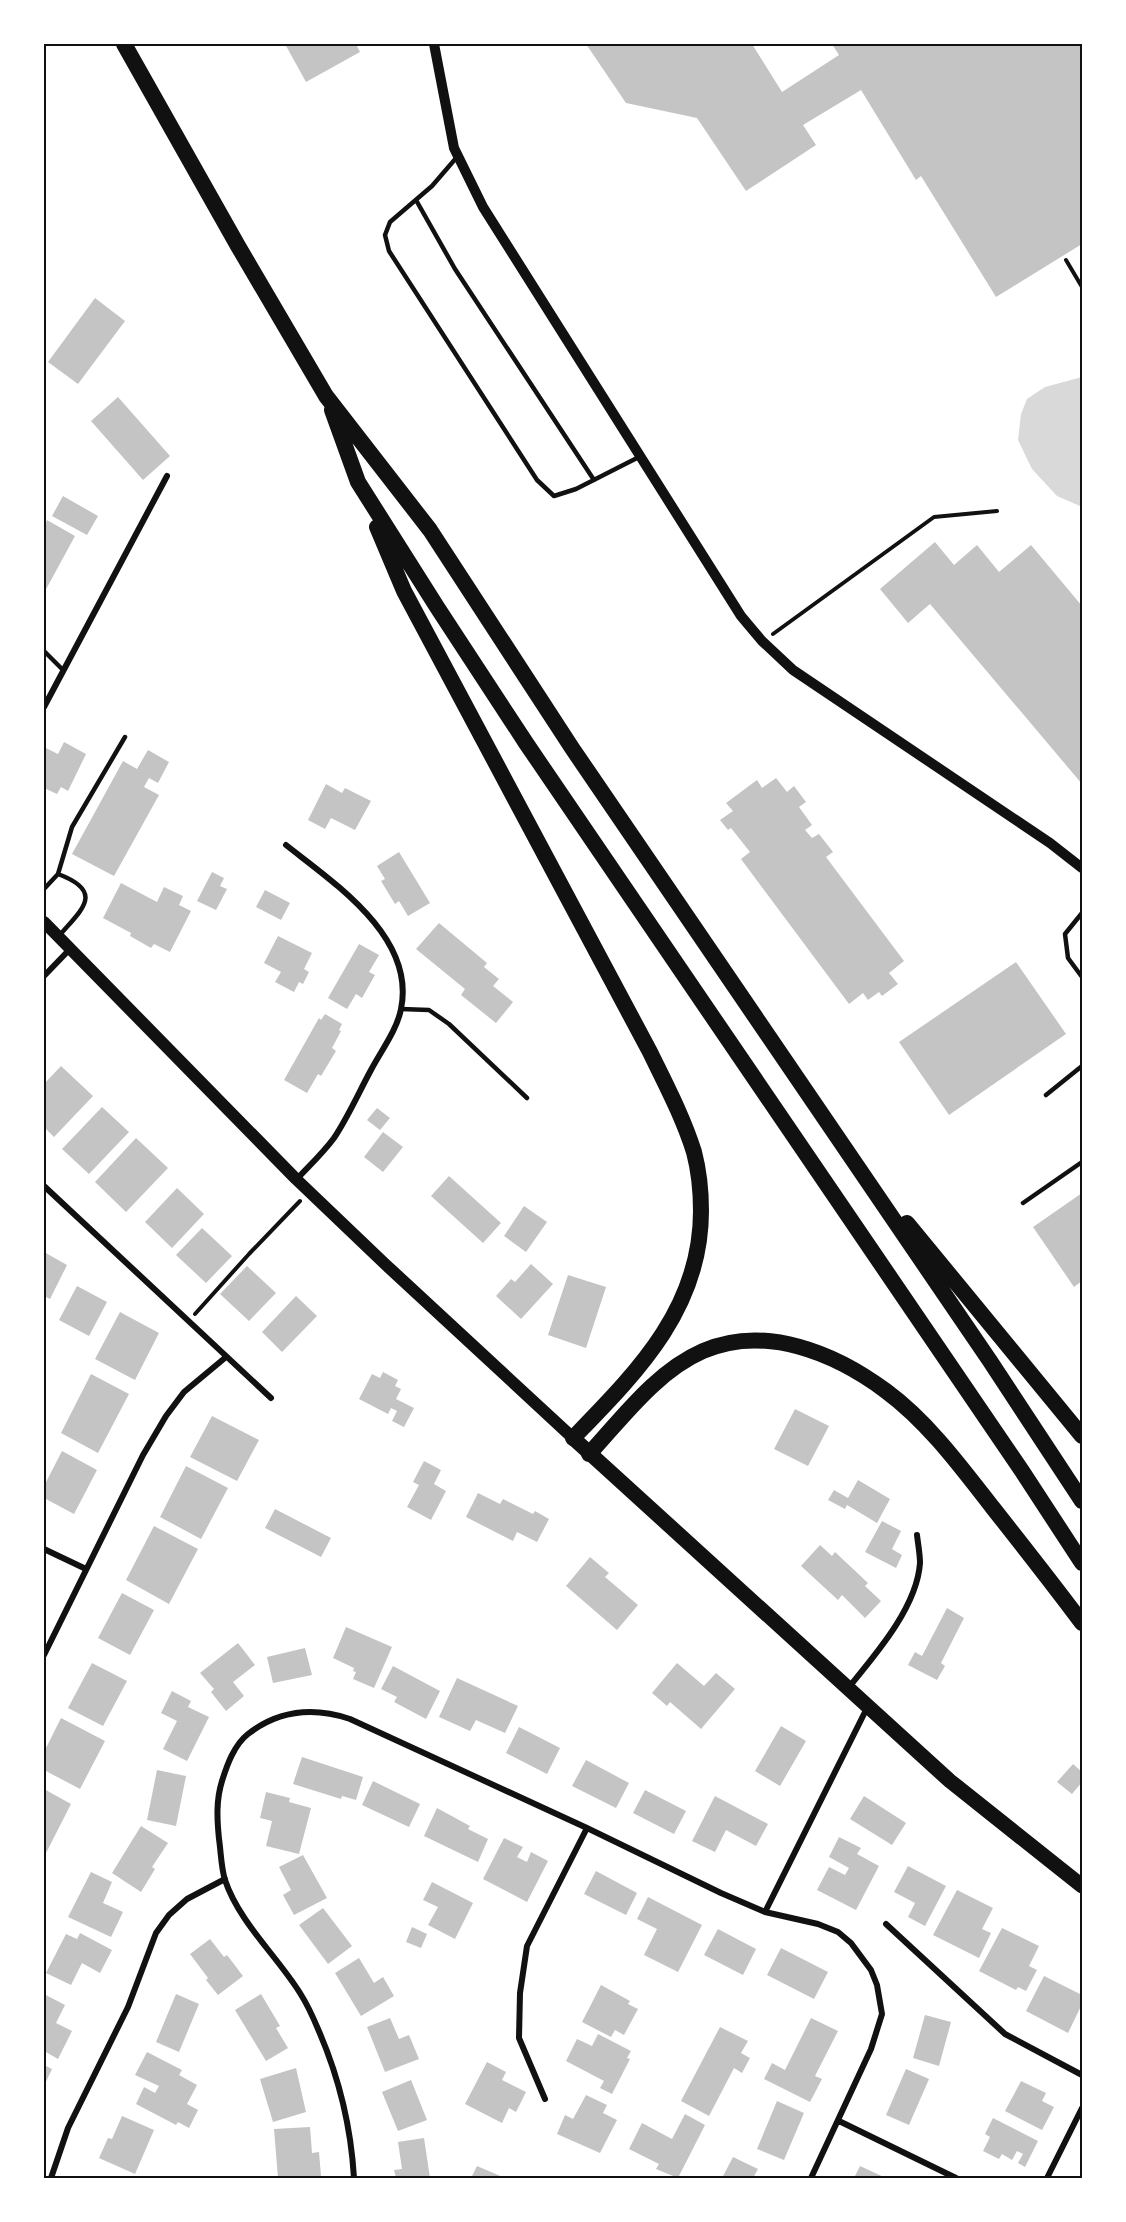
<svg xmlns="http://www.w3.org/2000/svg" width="1126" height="2222" viewBox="0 0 1126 2222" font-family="'IBM Plex Sans',sans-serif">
	<rect width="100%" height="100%" fill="#fff"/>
	<!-- water -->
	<path fill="#d9d9d9" d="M1082,377V507L1057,496L1032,469L1018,440L1021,414L1027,399L1045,387Z"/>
	<!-- building -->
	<path fill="#c4c4c4" d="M285,44H356L360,52L306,82Z
		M586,44H752L782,92L839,55L832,44H1082V244L996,297L921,176L916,180L861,90L803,125L816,145L746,191L697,118L626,103Z
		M95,298L125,321L78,384L48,362Z
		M118,397L170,456L143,480L91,421Z
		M63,496L98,516L87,535L52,516Z
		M47,520L75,536L44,593V528Z
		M935,542L954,565L977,545L999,572L1031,545L1082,606V784L930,604L908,623L880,589Z
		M64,742L86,754L68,791L61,787L57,794L44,788V747L58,754Z
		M148,750L169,762L158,783L149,778L144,787L159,795L114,876L72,854L123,761L137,769Z
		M776,778L787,792L794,786L806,802L799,807L812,825L805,830L812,838L819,834L833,852L826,857L904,961L889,973L898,984L882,996L879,992L868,1000L863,993L849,1004L741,859L750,852L731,828L728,830L720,820L733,811L726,803L757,780L762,788Z
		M326,784L342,793L345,788L371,801L355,830L331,818L325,829L308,820Z
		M399,852L430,903L408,916L399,901L395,904L381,881L385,879L377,866Z
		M212,872L224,878L220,886L227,889L216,910L197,901Z
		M121,883L157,902L164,887L183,896L179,905L191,911L170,952L154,944L151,948L130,936L131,933L103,918Z
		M265,890L290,903L281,920L256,907Z
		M439,923L487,963L484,967L499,979L493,986L513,1002L496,1023L461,995L465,989L416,949Z
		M278,936L312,953L304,969L309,972L303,984L299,982L294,992L275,982L281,972L264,963Z
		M359,944L379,955L369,972L375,975L362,998L356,994L347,1009L328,998Z
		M1016,962L1066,1034L949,1115L899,1042Z
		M325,1014L342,1024L339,1030L341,1031L332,1048L336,1051L321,1076L318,1074L307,1093L284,1080L319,1018L321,1020Z
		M61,1066L93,1096L54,1137L44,1127V1084Z
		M102,1107L129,1132L89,1174L62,1149Z
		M377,1108L390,1118L380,1130L367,1120Z
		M383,1132L403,1147L383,1172L364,1157Z
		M136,1138L168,1168L126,1212L95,1182Z
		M449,1176L501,1223L483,1243L431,1196Z
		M177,1188L204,1214L172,1248L145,1222Z
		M1082,1193V1281L1074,1287L1033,1227Z
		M524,1206L547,1222L526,1252L504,1236Z
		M202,1228L232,1256L206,1283L176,1255Z
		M44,1252L67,1265L50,1299L44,1296Z
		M531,1264L553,1284L521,1319L496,1296L511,1279L515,1282Z
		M247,1266L276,1293L249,1321L220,1294Z
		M568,1275L606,1287L586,1348L548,1335Z
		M77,1286L107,1302L89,1336L59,1320Z
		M296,1296L317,1316L282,1352L262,1332Z
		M120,1312L159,1333L135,1380L95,1359Z
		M383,1372L398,1380L395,1386L401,1389L396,1399L414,1408L404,1427L392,1421L397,1411L391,1408L388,1414L359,1399L372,1374L380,1378Z
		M91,1374L129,1394L98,1453L61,1433Z
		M795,1409L829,1426L808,1466L774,1449Z
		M212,1416L259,1440L237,1481L190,1457Z
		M62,1451L97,1470L74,1514L44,1498V1486Z
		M424,1461L441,1470L434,1484L446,1491L431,1520L407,1507L419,1485L413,1482Z
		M186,1466L228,1488L201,1539L160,1517Z
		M858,1480L890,1499L877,1523L847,1505L845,1509L828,1500L834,1490L848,1498Z
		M478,1493L500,1504L503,1499L533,1514L535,1511L549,1519L537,1542L517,1532L513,1541L466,1517Z
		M275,1509L331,1538L321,1557L265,1528Z
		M882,1521L901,1531L892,1549L902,1555L896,1568L865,1552Z
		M154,1526L198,1549L169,1604L126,1580Z
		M820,1545L832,1556L835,1552L868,1583L865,1586L881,1601L865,1618L842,1595L838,1600L801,1566Z
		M590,1557L609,1573L605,1577L638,1605L617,1630L566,1586Z
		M122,1593L154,1610L130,1655L98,1638Z
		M947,1608L964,1618L941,1663L945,1666L937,1680L908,1665L915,1652L922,1656Z
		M346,1627L392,1647L374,1688L353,1679L356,1672L353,1671L354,1668L333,1658Z
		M238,1643L255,1665L233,1682L244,1696L226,1711L211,1692L214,1689L200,1673Z
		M305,1648L312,1675L273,1683L267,1657Z
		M92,1663L127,1681L103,1726L68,1708Z
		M677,1663L704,1686L716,1673L735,1689L701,1729L670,1702L667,1706L652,1693Z
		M393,1666L440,1691L426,1719L394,1702L397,1697L381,1689Z
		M457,1678L518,1706L505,1733L476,1720L470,1731L439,1717Z
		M172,1691L191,1701L188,1707L209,1717L187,1761L163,1749L177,1721L161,1713Z
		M61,1718L105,1741L80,1789L44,1770V1752Z
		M781,1726L806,1741L780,1786L755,1771Z
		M519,1727L560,1748L547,1774L506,1753Z
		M302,1757L363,1777L356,1800L342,1796L341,1799L293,1784Z
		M586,1760L629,1783L616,1808L572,1786Z
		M1073,1764L1082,1772V1782L1072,1794L1057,1782Z
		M157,1770L186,1776L176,1826L147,1820Z
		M373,1781L420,1804L409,1827L362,1805Z
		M44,1789L71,1804L44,1857Z
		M645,1790L686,1811L674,1834L633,1813Z
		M266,1792L290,1798L289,1802L311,1808L299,1854L266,1846L272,1821L260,1818Z
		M715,1796L768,1824L756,1846L726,1830L715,1852L692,1841Z
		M864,1796L906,1823L892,1845L850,1819Z
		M437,1808L470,1826L468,1829L488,1839L478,1862L424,1836Z
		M141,1826L168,1843L152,1867L155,1869L141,1892L112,1873Z
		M839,1837L861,1848L857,1854L879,1866L856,1910L817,1890L829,1867L845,1875L849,1868L829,1857Z
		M504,1838L523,1847L517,1857L527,1862L531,1852L548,1861L527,1902L483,1879Z
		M303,1855L327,1898L294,1915L283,1895L291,1890L279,1867Z
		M908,1866L946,1886L925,1926L908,1917L915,1903L894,1892Z
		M596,1871L637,1893L626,1915L584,1894Z
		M91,1872L112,1882L103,1903L123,1912L111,1937L68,1917Z
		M432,1882L473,1903L455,1939L428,1925L438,1907L423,1900Z
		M957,1890L993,1908L982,1929L991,1933L979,1958L933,1935Z
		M648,1897L702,1925L678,1972L644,1955L657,1929L637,1919Z
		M323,1908L352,1946L328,1964L299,1925Z
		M412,1927L427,1934L421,1948L406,1942Z
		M1002,1928L1039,1946L1029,1966L1037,1970L1026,1991L1018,1987L1016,1990L979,1971Z
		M718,1929L756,1949L743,1975L704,1955Z
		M80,1933L112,1950L100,1973L82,1963L71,1985L46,1973L66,1934L77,1939Z
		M210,1939L224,1957L227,1955L243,1976L218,1995L206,1980L208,1978L190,1954Z
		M781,1948L828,1972L814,1999L767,1975Z
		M359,1958L374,1983L383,1977L394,1996L361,2016L335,1973Z
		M1044,1976L1082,1995V2004L1068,2033L1026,2011Z
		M601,1985L630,2001L628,2004L638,2009L624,2035L615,2030L611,2037L582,2022Z
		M44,1994L65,2005L56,2023L72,2031L58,2059L44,2051Z
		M176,1994L199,2004L179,2052L156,2042Z
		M261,1994L280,2026L276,2028L288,2048L266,2061L235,2010Z
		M925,2015L951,2022L939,2066L913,2058Z
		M390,2018L399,2039L409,2035L419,2059L385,2072L367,2027Z
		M811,2018L838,2031L815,2076L822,2079L810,2102L764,2079L772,2063L785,2070Z
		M720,2027L748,2041L741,2053L750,2058L742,2073L734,2068L709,2116L681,2101Z
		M598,2034L631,2051L627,2058L630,2059L612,2094L600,2088L604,2081L566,2061L577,2039L592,2046Z
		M147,2052L182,2070L179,2075L197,2085L187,2104L198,2110L189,2128L178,2122L176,2125L136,2104L144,2087L155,2093L159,2086L135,2075Z
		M487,2062L506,2072L502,2080L526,2092L516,2112L509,2108L502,2123L465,2104Z
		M44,2065L52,2069L44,2086Z
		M296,2068L306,2112L273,2122L260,2079Z
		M906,2069L929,2079L909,2125L886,2115Z
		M411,2080L427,2120L398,2131L382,2092Z
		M1021,2081L1046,2093L1042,2101L1054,2107L1042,2130L1005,2111Z
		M586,2095L607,2105L603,2113L617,2120L600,2153L557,2134L565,2115L573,2119Z
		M777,2101L804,2113L784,2160L757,2149Z
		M685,2114L705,2125L678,2178L656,2169L659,2164L629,2149L642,2123L672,2139Z
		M122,2116L154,2130L135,2174L99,2158L108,2138L112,2139Z
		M993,2118L1038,2141L1025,2167L1018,2163L1023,2154L1017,2151L1012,2160L1002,2154L999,2159L983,2151L990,2137L985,2134Z
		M310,2127L312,2153L319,2152L321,2176L278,2178L274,2129Z
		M424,2138L430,2178H396L394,2170L402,2169L398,2142Z
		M733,2157L758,2169L753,2178H722Z
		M477,2166L505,2178H471Z
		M860,2166L886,2178H854Z"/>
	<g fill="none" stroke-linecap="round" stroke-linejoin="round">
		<!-- path -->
		<path stroke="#111" stroke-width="4" d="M1066,260L1082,287
			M773,634L934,517L997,511
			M195,1314L249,1254L300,1201"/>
		<!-- service -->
		<path stroke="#111" stroke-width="4.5" d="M457,157L432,186L390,222L385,235L389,251L537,480L554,496L576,489L639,457
			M416,200L455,269L594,480
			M44,651L63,670
			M58,874C106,892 81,910 59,936
			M44,889L58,874L72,827L125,737
			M1082,913L1065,934L1068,958L1082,977
			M401,1009L429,1010L449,1024L527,1098
			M1046,1095L1082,1066
			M1023,1203L1082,1162"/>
		<!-- minor -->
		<path stroke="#111" stroke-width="6" d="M44,707L167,476
			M286,845C334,883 416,937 401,1009C397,1030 381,1051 371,1070C359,1092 348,1117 334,1138C323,1153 309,1166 297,1179
			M44,976L70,949
			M44,1186L271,1398
			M44,1549L86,1569
			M44,1655L143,1455L166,1416L184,1392L226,1357
			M849,1687C876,1654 917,1607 920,1563C920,1554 918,1544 917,1535
			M765,1912L867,1708
			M886,1924L1005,2034L1082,2075
			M545,2099L519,2038L520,1993L527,1946L587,1828
			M839,2121L956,2178
			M51,2178L68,2128L128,2007L156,1933L169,1915L187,1899L225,1879
			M354,2178C351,2127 339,2077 318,2029C313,2017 307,2004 300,1993C277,1956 239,1922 225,1880C221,1867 221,1852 219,1839C217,1819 216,1800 222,1781C227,1765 234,1745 248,1734C279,1710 314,1707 350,1719L587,1828L721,1893L765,1912L818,1924L838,1932L851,1943L871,1970L877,1985L882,2014L871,2049L811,2178
			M1047,2178L1082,2108"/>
		<!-- tertiary -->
		<path stroke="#111" stroke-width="10" d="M434,44L454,148L483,207L741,616L762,641L793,670L1050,843L1082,868"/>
		<!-- secondary -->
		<path stroke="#111" stroke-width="12" d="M44,922L296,1179L385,1264L573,1438"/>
		<!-- primary -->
		<path stroke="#111" stroke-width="15" d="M573,1438L950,1781L1082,1886"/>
		<!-- trunk -->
		<path stroke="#111" stroke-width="16" d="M124,44L238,246L326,396L430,530L572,748L990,1361L1082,1501
			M332,410L358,482L437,607L526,743L1022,1471L1082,1563
			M377,527L404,591L650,1052C666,1085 683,1117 694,1152C699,1171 701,1192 701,1211C701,1309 637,1372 573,1438
			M907,1223L1082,1436
			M589,1454C623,1417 657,1371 703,1351C765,1324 835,1353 886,1391C928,1422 961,1467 993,1508C1023,1546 1053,1584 1082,1623"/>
	</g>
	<!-- border -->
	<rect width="1126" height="2222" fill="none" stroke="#ffffff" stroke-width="90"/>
	<rect x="45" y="45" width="1036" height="2132" fill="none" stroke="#111" stroke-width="2"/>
</svg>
